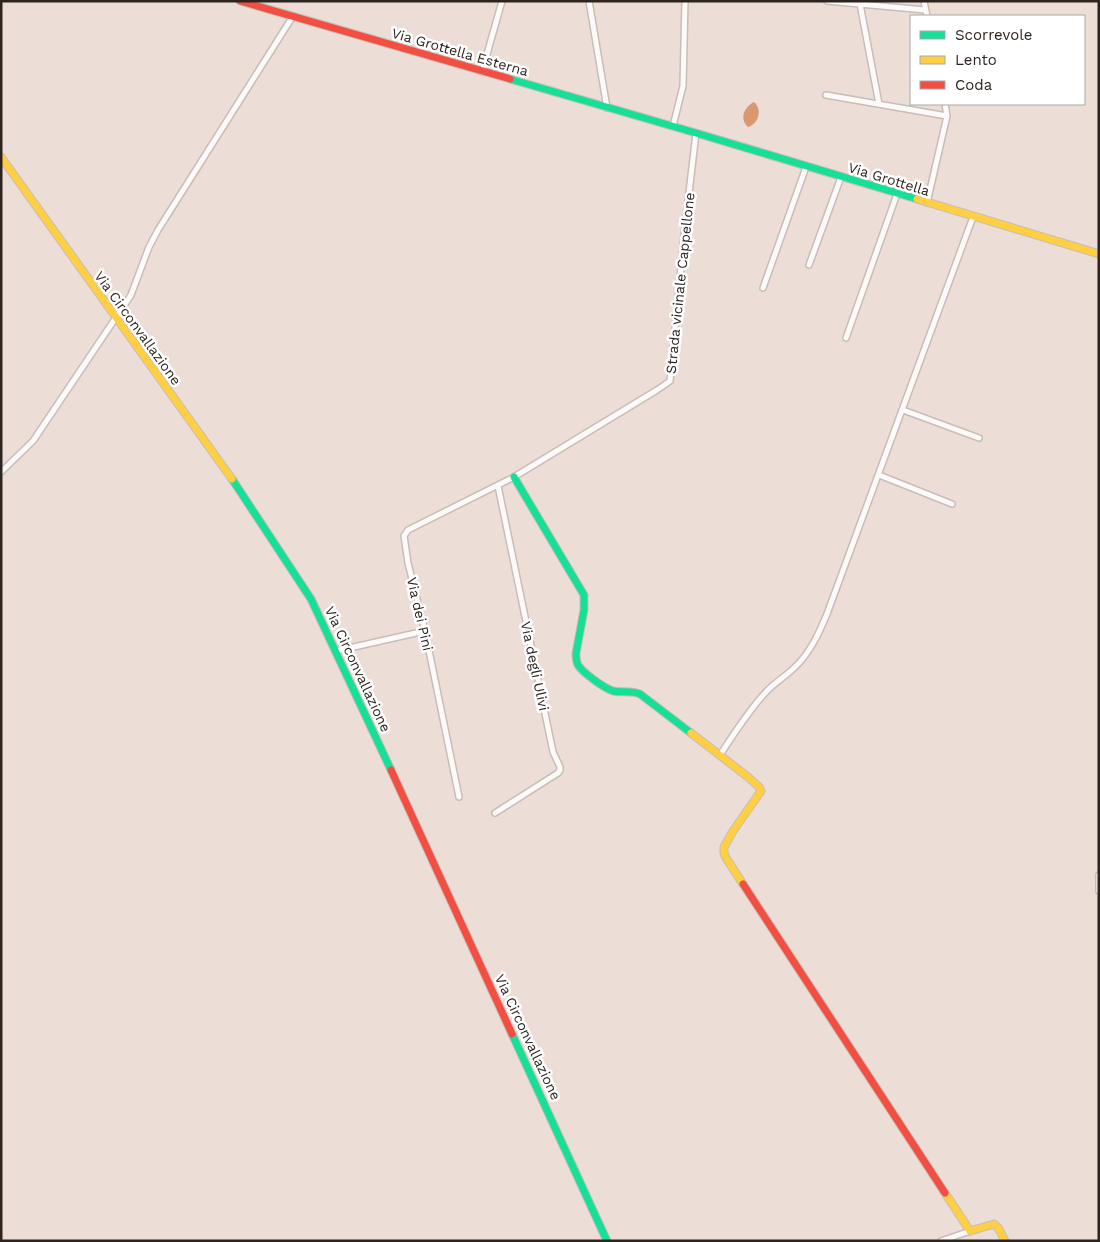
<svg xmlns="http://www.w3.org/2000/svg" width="1100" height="1242" viewBox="0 0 1100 1242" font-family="'Work Sans',sans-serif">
	<rect width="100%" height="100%" fill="#ecded6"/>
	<!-- water -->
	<path fill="#d99870" d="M754,102C763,110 758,124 748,127C739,119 744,107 754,102Z"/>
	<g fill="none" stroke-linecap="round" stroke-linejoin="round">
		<!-- street casing -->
		<g stroke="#c8bdb7" stroke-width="8">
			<path id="street" d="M589,1L607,108
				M827,1L925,10
				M924,1L927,16
				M860,4L879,104
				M482,72L502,1
				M826,95L947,116
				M673,126L683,86L685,1
				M927,203L947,116L945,104
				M809,265L841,177
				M763,288L806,167
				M846,338L897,194
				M903,410L979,438
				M1,472L33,441L131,295L149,247L158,230L293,16
				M879,475L952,504
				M336,651L425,631
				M720,755C734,734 748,711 766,692C773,684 786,676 795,667C810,653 819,633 827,614L973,217
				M459,797L425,631L408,563L404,536L408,530L514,477L657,390L670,381L684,236L696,133
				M495,813L558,773L560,770V767L553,752L498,486
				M1099,875V891
				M941,1241L970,1231"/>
		</g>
		<!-- fast casing -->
		<g stroke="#c8bdb7" stroke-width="9">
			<path id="fast" d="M510,79L696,133L917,199
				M514,477L584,595V610L576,653C576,657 576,661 578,665C583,673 604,688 613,691C622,693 631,690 640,694L691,733
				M232,479L311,599L391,770
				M512,1034L607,1241"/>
		</g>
		<!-- slow casing -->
		<g stroke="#c8bdb7" stroke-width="9">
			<path id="slow" d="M1,157L232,479
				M917,199L1099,254
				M691,733L748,777L759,787L761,791L733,831L724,847V853L726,858L743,884
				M945,1193L970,1231L994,1224L999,1229L1005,1241"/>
		</g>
		<!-- jam casing -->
		<g stroke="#c8bdb7" stroke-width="9">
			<path id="jam" d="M240,1L510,79
				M391,770L512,1034
				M743,884L945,1193"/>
		</g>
		<!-- street -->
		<use href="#street" stroke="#fcfaf9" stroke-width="5"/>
		<!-- fast -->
		<use href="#fast" stroke="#16e098" stroke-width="7"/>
		<!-- slow -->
		<use href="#slow" stroke="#ffcf43" stroke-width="7"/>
		<!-- jam -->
		<use href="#jam" stroke="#f24e42" stroke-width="7"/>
	</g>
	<g text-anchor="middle" stroke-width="5" stroke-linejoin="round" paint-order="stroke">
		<!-- street labels -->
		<g font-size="14" fill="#2d241f" stroke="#fff">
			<text transform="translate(460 52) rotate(16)" y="5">Via Grottella Esterna</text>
			<text transform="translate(889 179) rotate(17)" y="5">Via Grottella</text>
			<text transform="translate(680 283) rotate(-84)" y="5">Strada vicinale Cappellone</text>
			<text transform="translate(138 328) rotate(54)" y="5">Via Circonvallazione</text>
			<text transform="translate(420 614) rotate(77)" y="5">Via dei Pini</text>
			<text transform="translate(535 666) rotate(78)" y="5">Via degli Ulivi</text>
			<text transform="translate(358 669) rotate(65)" y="5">Via Circonvallazione</text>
			<text transform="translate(528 1037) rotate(65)" y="5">Via Circonvallazione</text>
		</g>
	</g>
	<!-- border -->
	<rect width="1100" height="1242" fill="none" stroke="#2d241f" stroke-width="5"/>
	<!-- legend -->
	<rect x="910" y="15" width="175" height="90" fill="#ffffff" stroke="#aba7a5"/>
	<rect x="920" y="31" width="25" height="8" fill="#16e098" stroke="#aba7a5"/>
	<text x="955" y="40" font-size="15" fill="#2d241f">Scorrevole</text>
	<rect x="920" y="56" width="25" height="8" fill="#ffcf43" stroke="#aba7a5"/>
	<text x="955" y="65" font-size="15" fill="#2d241f">Lento</text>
	<rect x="920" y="81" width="25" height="8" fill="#f24e42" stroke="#aba7a5"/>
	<text x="955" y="90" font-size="15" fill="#2d241f">Coda</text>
</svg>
